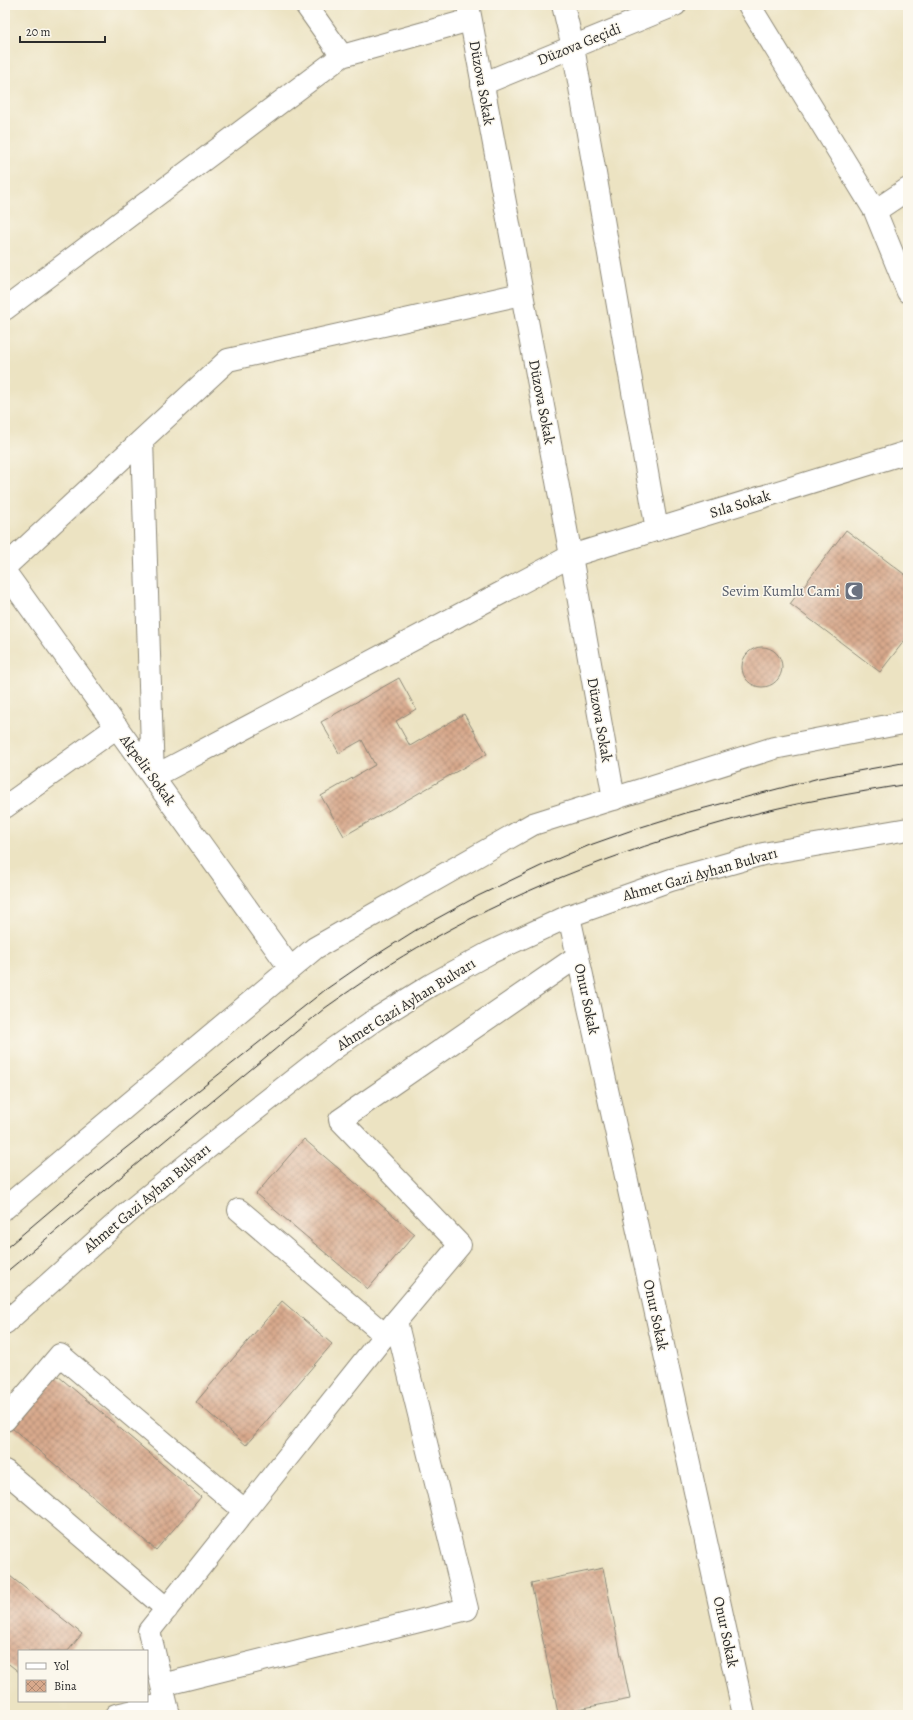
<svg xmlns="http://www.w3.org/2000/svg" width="913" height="1720" viewBox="0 0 913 1720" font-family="Alegreya,serif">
	<defs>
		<pattern id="building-cross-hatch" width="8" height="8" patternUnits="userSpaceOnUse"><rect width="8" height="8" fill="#d8a98c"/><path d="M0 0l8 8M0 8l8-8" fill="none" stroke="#af8a73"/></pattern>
	</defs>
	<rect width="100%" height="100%" fill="#fbf7ec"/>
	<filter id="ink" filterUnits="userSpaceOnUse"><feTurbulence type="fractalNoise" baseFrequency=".025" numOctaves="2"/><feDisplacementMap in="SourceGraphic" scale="8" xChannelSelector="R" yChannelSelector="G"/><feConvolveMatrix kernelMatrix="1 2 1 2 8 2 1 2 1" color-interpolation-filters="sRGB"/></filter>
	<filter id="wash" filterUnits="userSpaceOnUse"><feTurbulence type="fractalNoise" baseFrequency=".012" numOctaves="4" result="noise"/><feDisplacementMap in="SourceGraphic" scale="16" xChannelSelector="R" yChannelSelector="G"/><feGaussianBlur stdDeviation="0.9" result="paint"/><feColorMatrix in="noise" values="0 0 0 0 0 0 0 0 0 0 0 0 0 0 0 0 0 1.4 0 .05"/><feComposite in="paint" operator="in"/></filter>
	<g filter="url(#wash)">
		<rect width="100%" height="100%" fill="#ece3c2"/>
		<g id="blocks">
			<!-- building -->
			<path fill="url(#building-cross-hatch)" d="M846,530L908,577V636L880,672L790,604Z
				M742 667a20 20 0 1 1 40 0a20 20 0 1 1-40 0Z
				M399,678L416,709L396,721L410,746L464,714L487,754L344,836L321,796L375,765L362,740L339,753L321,722Z
				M304,1139L415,1234L368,1289L256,1194Z
				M282,1301L332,1344L246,1445L196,1402Z
				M51,1370L201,1497L156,1550L6,1423Z
				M603,1568L630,1699L558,1713L531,1583Z
				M5,1572L82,1634L68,1651H19V1672L5,1661Z"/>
		</g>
	</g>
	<g filter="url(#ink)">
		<use href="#blocks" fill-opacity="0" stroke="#8c8776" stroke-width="1"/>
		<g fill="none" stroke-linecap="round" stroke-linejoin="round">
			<!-- street casing -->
			<g stroke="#8c8776" stroke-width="24">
				<path id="street" d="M306,5L342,56
					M563,5L573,47L657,530
					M749,5L875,211L908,292
					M482,84L675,5
					M875,211L908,189
					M5,309L342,56L470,20
					M142,440L153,777L571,556L908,452
					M5,567L228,360L521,294
					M5,572L290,968
					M5,807L117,727
					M569,916L744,1715
					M239,1210L385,1335
					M5,1420L60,1355L245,1511
					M5,1471L167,1609
					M162,1685L467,1609L396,1321
					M116,1715L166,1704
					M169,1715L149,1631L396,1321L460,1245L340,1120L578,956"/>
			</g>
			<!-- secondary casing -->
			<g stroke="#8c8776" stroke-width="24">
				<path id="secondary" d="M468,5L571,556L614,799"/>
			</g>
			<!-- primary casing -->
			<g stroke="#8c8776" stroke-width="24">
				<path id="primary" d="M5,1208L315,948L533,824L774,748L908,722
					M5,1323L131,1210L211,1145L333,1049L376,1019L431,985L489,953L569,916L671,880L763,854L908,829"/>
			</g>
			<!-- street -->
			<use href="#street" stroke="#fff" stroke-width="22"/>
			<!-- secondary -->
			<use href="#secondary" stroke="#fff" stroke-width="22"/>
			<!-- primary -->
			<use href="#primary" stroke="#fff" stroke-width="22"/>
			<!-- tram -->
			<path stroke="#2b2b2b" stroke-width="1" d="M5,1249L97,1171L325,990L370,959L416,930L478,896L543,865L590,845L638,828L686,813L819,778L908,762
				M5,1273L325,1008C359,984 394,960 431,940C530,884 637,845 746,816C799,802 854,793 908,784"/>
		</g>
	</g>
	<!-- icons -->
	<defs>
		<g id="mosque-square" transform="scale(1)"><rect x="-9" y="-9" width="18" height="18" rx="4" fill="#6b7280" stroke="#fbf7ec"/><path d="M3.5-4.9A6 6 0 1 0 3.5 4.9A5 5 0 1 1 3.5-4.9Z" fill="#fff"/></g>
	</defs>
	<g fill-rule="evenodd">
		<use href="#mosque-square" x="854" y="591"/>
	</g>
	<g text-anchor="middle" stroke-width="3" stroke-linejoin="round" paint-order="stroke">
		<!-- street labels -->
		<g font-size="15" fill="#2b2b2b" stroke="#fbf7ec">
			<text transform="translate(579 44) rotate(-22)" y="5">Düzova Geçidi</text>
			<text transform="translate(482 83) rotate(80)" y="5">Düzova Sokak</text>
			<text transform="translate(542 402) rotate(79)" y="5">Düzova Sokak</text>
			<text transform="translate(740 504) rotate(-17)" y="5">Sıla Sokak</text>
			<text transform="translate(600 720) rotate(80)" y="5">Düzova Sokak</text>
			<text transform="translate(148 770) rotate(54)" y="5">Akpelit Sokak</text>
			<text transform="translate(700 874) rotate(-16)" y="5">Ahmet Gazi Ayhan Bulvarı</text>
			<text transform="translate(587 999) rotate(78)" y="5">Onur Sokak</text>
			<text transform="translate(406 1004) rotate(-32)" y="5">Ahmet Gazi Ayhan Bulvarı</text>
			<text transform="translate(147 1198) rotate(-40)" y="5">Ahmet Gazi Ayhan Bulvarı</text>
			<text transform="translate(656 1315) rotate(78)" y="5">Onur Sokak</text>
			<text transform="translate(726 1632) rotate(78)" y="5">Onur Sokak</text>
		</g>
		<!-- worship labels -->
		<g font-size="15" fill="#5b616d" stroke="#fbf7ec" text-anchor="end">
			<text x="840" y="596">Sevim Kumlu Cami</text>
		</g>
	</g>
	<!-- margin -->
	<rect width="913" height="1720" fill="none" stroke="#fbf7ec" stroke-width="20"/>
	<!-- legend -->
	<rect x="18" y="1650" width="130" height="52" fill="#fbf7ec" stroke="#a8a59f"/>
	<rect x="26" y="1663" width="20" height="6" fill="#ffffff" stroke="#a8a59f"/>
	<text x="54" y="1670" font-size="12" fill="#2b2b2b">Yol</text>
	<rect x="26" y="1680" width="20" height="12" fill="url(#building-cross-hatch)" stroke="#a8a59f"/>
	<text x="54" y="1690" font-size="12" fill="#2b2b2b">Bina</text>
	<!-- scale -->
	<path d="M20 36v6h85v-6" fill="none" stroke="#2b2b2b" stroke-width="2"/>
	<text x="26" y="36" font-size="12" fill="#2b2b2b" stroke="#fbf7ec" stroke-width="3" paint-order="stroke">20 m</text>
</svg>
